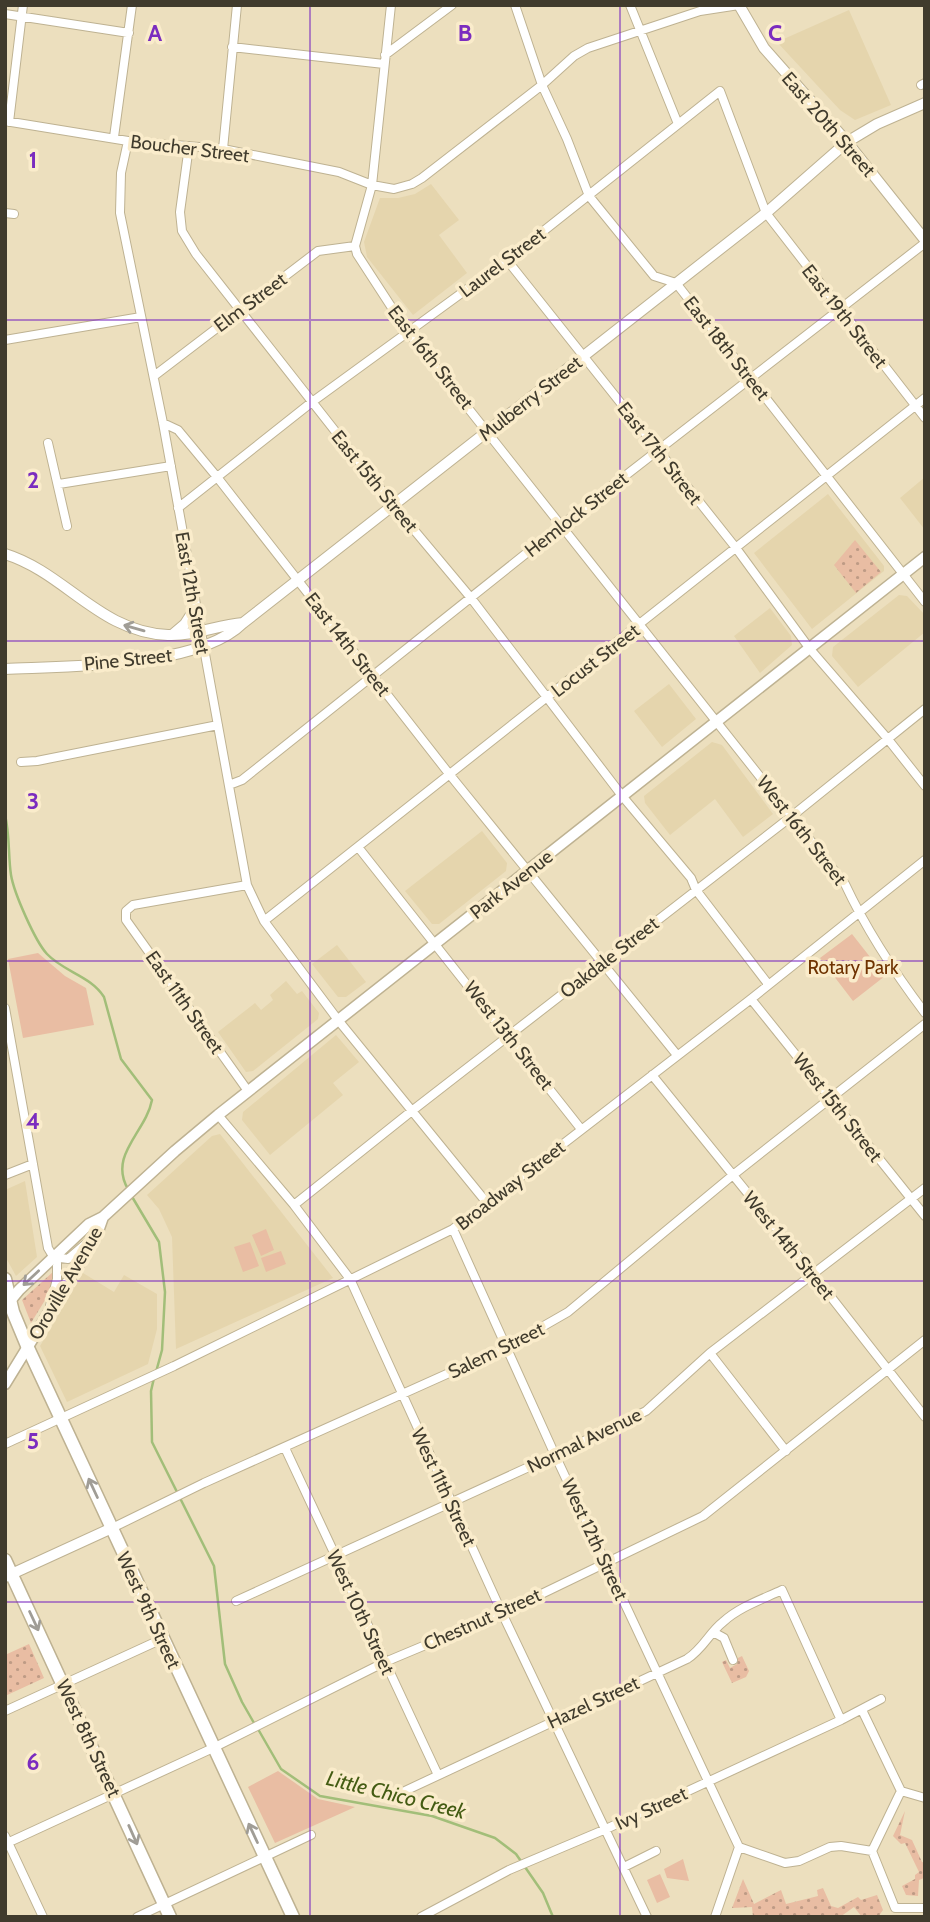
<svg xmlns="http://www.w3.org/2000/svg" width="930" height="1922" viewBox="0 0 930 1922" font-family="Cabin,sans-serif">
	<defs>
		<pattern id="grass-dots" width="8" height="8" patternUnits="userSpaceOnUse" patternTransform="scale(1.75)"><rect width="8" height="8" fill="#e9bda3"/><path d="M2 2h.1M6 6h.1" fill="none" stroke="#be9b85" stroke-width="1.8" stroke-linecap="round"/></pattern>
	</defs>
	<rect width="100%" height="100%" fill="#ecdfbe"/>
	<!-- built -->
	<path fill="#e5d5ad" d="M849,10L891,105L855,120L840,110L777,42Z
		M431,184L459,220L439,235L467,273L413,315L367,257L364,242L380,198H398L415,194Z
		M925,477V530L900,498Z
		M828,494L884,566V571L812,629L754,553Z
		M899,595L907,596L925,615V632L858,687L832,656L833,647Z
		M770,608L791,636L792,645L760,673L734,636Z
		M669,684L696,719L662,747L634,711Z
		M712,742L722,745L773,814L743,837L715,799L670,835L645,803L644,796Z
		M482,831L507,863L506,871L439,924H432L405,891Z
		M337,945L366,982L346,997H338L312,964Z
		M286,981L297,994L302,991L319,1013L318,1019L253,1071L246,1072L218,1032L255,1003L261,1010L273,1000L270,995Z
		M336,1035L359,1062L333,1083L343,1095L270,1155L242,1120L243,1112Z
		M220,1134L333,1278L176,1349L172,1237L159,1209L147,1195L212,1136Z
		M25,1181L37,1257L16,1276L5,1256V1190Z
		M83,1273L114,1292L124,1275L157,1294V1329L148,1364L67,1402L40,1346Z"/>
	<!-- grass -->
	<path fill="url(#grass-dots)" d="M855,540L881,572L856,593L834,565Z
		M54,1271L50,1292L31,1323L22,1300Z
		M29,1644L44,1678L5,1696V1655Z
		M742,1656L749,1671L746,1677L732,1683L722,1662L726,1660L730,1668L737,1664L738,1658Z
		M905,1811L900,1835L912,1840L922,1862L925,1863L924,1878L919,1880L918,1896L906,1895L902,1886L915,1879V1875L919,1872L905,1843L901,1844L893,1836Z
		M743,1879L754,1904L781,1890L786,1904L818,1896L817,1890L823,1888L831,1906L838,1908L858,1897L861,1900L877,1895L883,1910L878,1917H862L854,1907L840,1917H753L752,1907L732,1908Z"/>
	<!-- green -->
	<path fill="#e9bda3" d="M852,934L885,976L853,1001L820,958Z
		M38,953L65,976L86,988L94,1025L23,1038L8,959Z
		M266,1229L274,1250L261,1256L252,1235Z
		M250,1242L259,1266L243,1272L234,1247Z
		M281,1251L286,1264L266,1272L261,1258Z
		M278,1771L318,1799L355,1807L275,1843L248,1787Z
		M683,1859L689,1881L667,1878L664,1869Z
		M660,1874L670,1897L657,1903L647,1880Z"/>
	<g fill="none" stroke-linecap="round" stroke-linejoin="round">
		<!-- stream -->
		<path stroke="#a2be79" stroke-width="2.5" d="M5,815C10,835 8,855 11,875C14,893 35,941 47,954C64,972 91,976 104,997L121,1059L152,1100C146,1132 108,1155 128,1189
			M131,1195L159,1242L165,1292L162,1350L156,1372
			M154,1378L151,1391L152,1442L214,1566L225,1664L242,1702L254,1723
			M258,1729L281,1769L320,1796L432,1816L495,1838L516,1854L543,1893L553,1917"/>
		<!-- minor casing -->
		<g stroke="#beb292" stroke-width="10">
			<path id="minor" d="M391,5L372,185L355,246L357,254L407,331L845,884C867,931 894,972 925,1013
				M515,5L542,85L567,139L589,196L654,276L676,283L925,602
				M630,5L678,124
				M5,14L129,33
				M232,47L384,64
				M385,55L452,5
				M921,85L925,83
				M5,121L128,141L223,149L339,172L372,185L394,189L412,184L422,178L542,85L574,56L588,48L700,11L739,5
				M9,122L23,5
				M114,137L132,5
				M128,141L121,173L120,213L163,423L247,885L264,921L338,1020L487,1203
				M189,146L180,212L182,231L196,254L394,506L471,598L623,797L691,878L696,890L768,984
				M223,149L237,5
				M5,213L14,214
				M507,260L736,548L810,649L887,738L925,786
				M5,340L141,317
				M154,376L318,251L355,246
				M163,423L178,430L217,477L450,775L677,1055
				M48,443L67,526
				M59,484L171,466
				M178,508L312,402L507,260L720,91L766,213L925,418
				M21,762L37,761L218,725
				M229,785L242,780L563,524L925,243
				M358,847L581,1129
				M247,885L133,905L126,911V920L248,1091
				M264,921L925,398
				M751,999L925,1216
				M5,1008L48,1248L57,1263V1279L50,1306
				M652,1075L813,1274L925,1417
				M218,1115L294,1205L350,1279L502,1613L647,1917
				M5,1175L33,1164
				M294,1205L413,1110L792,816L925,709
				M453,1229L555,1455L739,1847
				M53,1257L68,1259L89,1241
				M710,1353L786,1451
				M5,1444L174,1366L453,1229L751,999L925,860
				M285,1448L438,1775
				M112,1528L204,1483L507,1347L568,1312L733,1175L925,1024
				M236,1601L555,1455L646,1411L710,1353L925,1188
				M713,1632L724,1638L733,1660
				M862,1710L901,1791
				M5,1711L162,1639
				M901,1791L872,1851L895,1908H925
				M901,1791L925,1798
				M392,1797L687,1659C703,1649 709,1633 723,1622C739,1607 763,1599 782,1590L841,1720
				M5,1836L43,1917
				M5,1844L213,1748L385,1662L502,1613L703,1516L925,1340
				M739,1847L785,1863L799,1861L830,1847L841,1846L872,1851
				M624,1867L656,1851
				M137,1917L311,1835
				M421,1917L509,1870L606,1829L841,1720L881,1699
				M715,1917L739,1847"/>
		</g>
		<!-- tertiary casing -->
		<g stroke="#beb292" stroke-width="12">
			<path id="tertiary" d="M739,5L764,48L847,142L925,240
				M5,554C66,573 99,632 168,635C195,636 217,625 243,623L766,213L847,142L877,124L925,103
				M172,635L185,624L196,607
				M5,669C68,666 198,668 243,623
				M5,1577L112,1528"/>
		</g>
		<!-- secondary casing -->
		<g stroke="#beb292" stroke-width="13">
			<path id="secondary" d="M5,1307L19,1290L89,1224L103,1217L175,1151L218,1115L925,557
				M5,1384L97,1234L103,1217"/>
		</g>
		<!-- primary casing -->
		<g stroke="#beb292" stroke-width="15">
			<path id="primary" d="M5,1279L13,1312L28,1348L293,1917
				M5,1560L170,1917"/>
		</g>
		<!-- minor -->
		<use href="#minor" stroke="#fff" stroke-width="8"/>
		<!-- tertiary -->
		<use href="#tertiary" stroke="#fff" stroke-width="10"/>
		<!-- secondary -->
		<use href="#secondary" stroke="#fff" stroke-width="10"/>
		<!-- primary -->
		<use href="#primary" stroke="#fff" stroke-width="12"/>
	</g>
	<!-- one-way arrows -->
	<defs><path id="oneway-shaft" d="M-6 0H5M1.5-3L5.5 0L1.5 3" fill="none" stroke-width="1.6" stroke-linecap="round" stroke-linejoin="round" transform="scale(1.75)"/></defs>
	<g stroke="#a09d96">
		<use href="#oneway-shaft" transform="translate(134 628) rotate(-164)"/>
		<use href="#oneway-shaft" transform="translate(31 1278) rotate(137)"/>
		<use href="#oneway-shaft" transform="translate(93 1488) rotate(-115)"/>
		<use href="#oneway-shaft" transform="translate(34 1621) rotate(65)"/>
		<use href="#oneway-shaft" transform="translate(253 1833) rotate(-115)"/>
		<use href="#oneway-shaft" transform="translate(133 1835) rotate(66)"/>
	</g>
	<!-- grid -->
	<path fill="none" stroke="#7b2cbf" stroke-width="2" stroke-opacity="0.55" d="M310,5V1917M620,5V1917M5,320H925M5,641H925M5,961H925M5,1281H925M5,1602H925"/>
	<g text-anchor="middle" stroke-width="7" stroke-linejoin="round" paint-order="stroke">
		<!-- street labels -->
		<g font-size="19" fill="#403b2d" stroke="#faeccb">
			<text transform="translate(829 124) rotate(49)" y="7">East 20th Street</text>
			<text transform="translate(190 148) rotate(7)" y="7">Boucher Street</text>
			<text transform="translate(502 262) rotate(-37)" y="7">Laurel Street</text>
			<text transform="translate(250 302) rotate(-37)" y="7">Elm Street</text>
			<text transform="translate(845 316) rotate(52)" y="7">East 19th Street</text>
			<text transform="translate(727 348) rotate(52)" y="7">East 18th Street</text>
			<text transform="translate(431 357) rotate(52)" y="7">East 16th Street</text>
			<text transform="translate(530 398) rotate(-38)" y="7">Mulberry Street</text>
			<text transform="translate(660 453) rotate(52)" y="7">East 17th Street</text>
			<text transform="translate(375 481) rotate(51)" y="7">East 15th Street</text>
			<text transform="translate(576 514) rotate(-38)" y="7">Hemlock Street</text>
			<text transform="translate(193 593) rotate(80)" y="7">East 12th Street</text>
			<text transform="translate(348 644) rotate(52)" y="7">East 14th Street</text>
			<text transform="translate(128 659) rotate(-6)" y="7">Pine Street</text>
			<text transform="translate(595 660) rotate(-38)" y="7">Locust Street</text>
			<text transform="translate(802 830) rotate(52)" y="7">West 16th Street</text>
			<text transform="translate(511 884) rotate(-38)" y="7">Park Avenue</text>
			<text transform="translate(609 957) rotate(-38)" y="7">Oakdale Street</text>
			<text transform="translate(185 1002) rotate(55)" y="7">East 11th Street</text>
			<text transform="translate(509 1035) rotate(52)" y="7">West 13th Street</text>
			<text transform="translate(838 1107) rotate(52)" y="7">West 15th Street</text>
			<text transform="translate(510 1185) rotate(-38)" y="7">Broadway Street</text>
			<text transform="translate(789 1245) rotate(51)" y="7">West 14th Street</text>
			<text transform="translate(65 1283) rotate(-60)" y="7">Oroville Avenue</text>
			<text transform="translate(496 1350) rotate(-26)" y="7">Salem Street</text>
			<text transform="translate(584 1440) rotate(-26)" y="7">Normal Avenue</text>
			<text transform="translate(444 1487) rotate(65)" y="7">West 11th Street</text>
			<text transform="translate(595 1539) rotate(65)" y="7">West 12th Street</text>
			<text transform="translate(149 1610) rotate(65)" y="7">West 9th Street</text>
			<text transform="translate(361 1612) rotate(65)" y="7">West 10th Street</text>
			<text transform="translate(482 1619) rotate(-24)" y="7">Chestnut Street</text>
			<text transform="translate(593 1702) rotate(-25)" y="7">Hazel Street</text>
			<text transform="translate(89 1738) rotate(65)" y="7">West 8th Street</text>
			<text transform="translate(651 1808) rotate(-25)" y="7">Ivy Street</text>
		</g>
		<!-- park labels -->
		<g font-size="19" fill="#6e3200" stroke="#faeccb">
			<text x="853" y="974">Rotary Park</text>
		</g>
		<!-- water labels -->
		<g font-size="21" font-style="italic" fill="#445c13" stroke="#faeccb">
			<text transform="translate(396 1795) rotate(14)" y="7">Little Chico Creek</text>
		</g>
	</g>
	<g font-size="23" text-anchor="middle" font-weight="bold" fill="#7b2cbf" stroke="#faeccb" stroke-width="7" stroke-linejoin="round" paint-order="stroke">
		<text x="155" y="41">A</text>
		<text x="465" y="41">B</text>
		<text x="775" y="41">C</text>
		<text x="33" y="168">1</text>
		<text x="33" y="488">2</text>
		<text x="33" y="809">3</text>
		<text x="33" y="1129">4</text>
		<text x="33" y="1449">5</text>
		<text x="33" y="1770">6</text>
	</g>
	<!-- border -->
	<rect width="930" height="1922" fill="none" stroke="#403b2d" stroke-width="14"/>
</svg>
